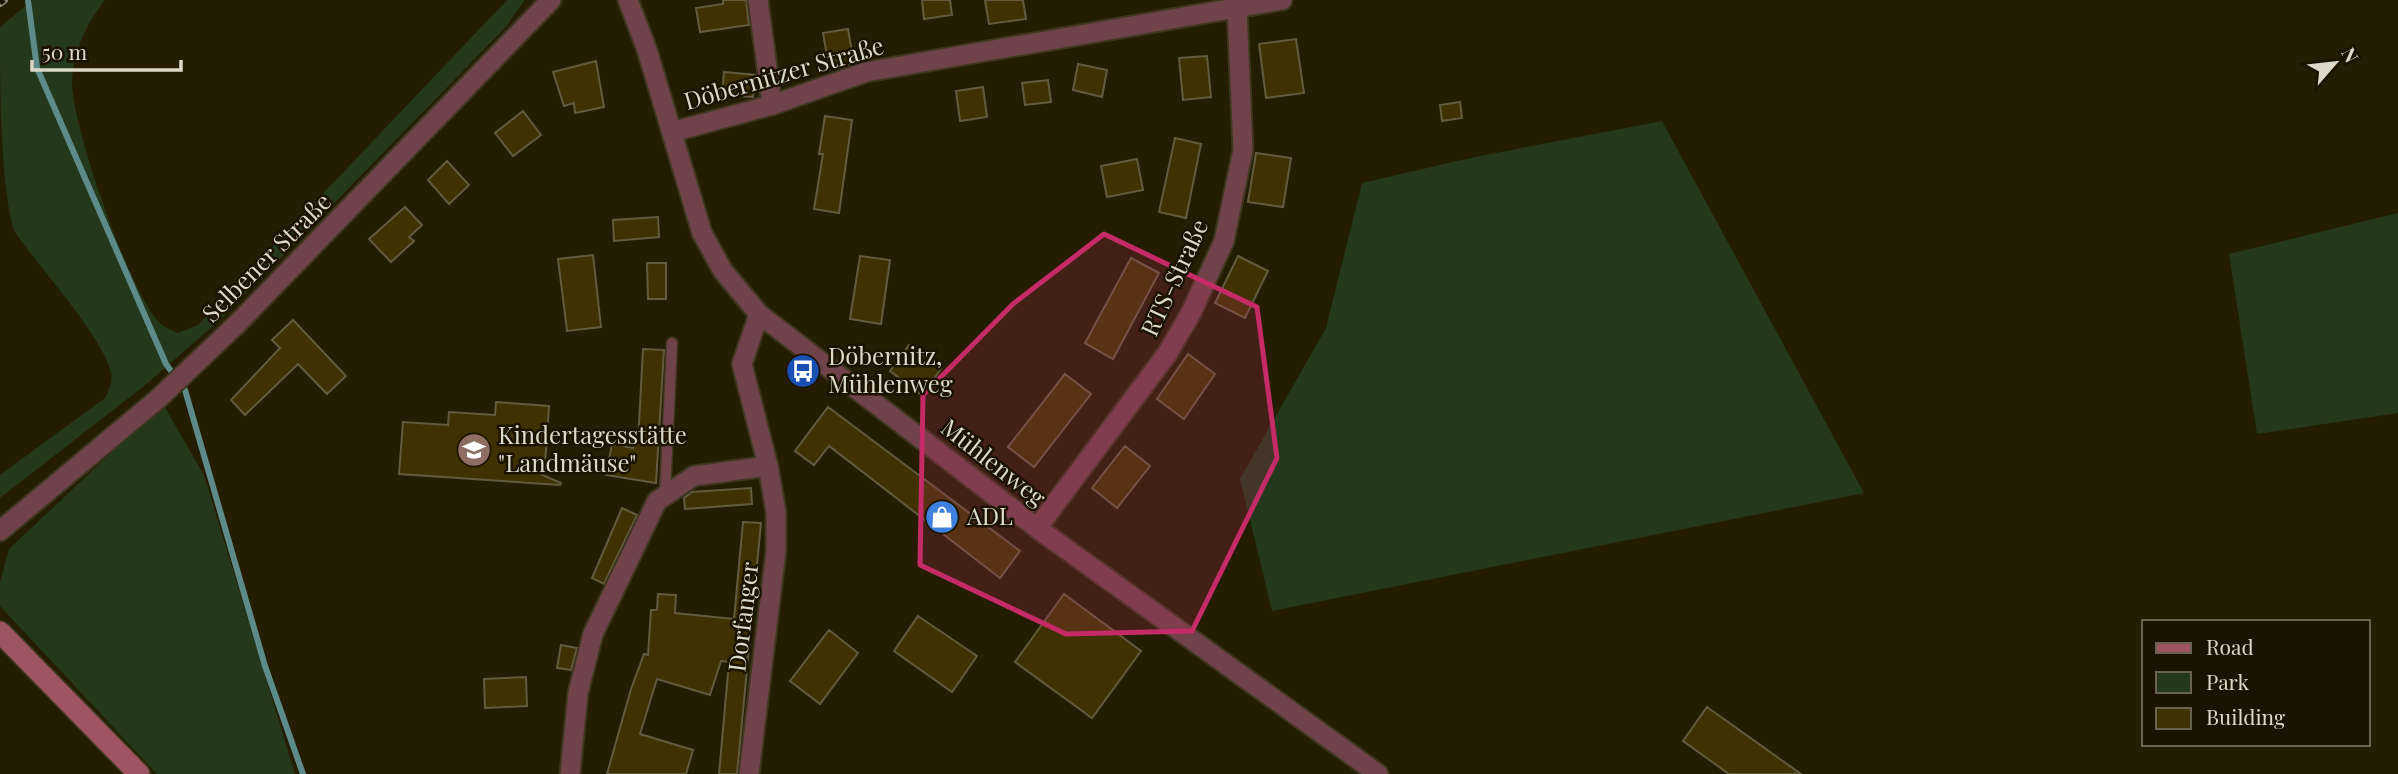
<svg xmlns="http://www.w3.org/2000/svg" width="2398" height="774" viewBox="0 0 2398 774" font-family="'Playfair Display',serif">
	<rect width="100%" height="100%" fill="#241d03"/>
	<!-- green -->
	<path fill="#24391b" d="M33,0H105C86,24 73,52 72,83C72,126 130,293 159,322C165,328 171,330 178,333L198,325L507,0H525L505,28L220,320L144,386L0,498V475L105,398C109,390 113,382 111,373C105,339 37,265 15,232C0,191 0,78 0,27Z
		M1662,121L1864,493L1272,611L1240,479L1326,328L1362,183L1475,157Z
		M2398,213V413L2257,434L2229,254Z
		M163,404L204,475L295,774H157L0,606V582L9,549Z"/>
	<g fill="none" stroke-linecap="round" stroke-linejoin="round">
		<!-- stream -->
		<path stroke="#5d8b8a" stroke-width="6" d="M28,0L37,68L166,364L185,390L265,666L303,774"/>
	</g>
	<!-- building -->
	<path fill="#3f3200" stroke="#635b40" stroke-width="2" d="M723,0H746L749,25L700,32L696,8L723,4Z
		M922,0H950L952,15L924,19Z
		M985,0H1023L1026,19L989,24Z
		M848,29L854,63L839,67L837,61L828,62L823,33Z
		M1296,39L1304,93L1266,98L1259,44Z
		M1207,56L1211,97L1183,100L1179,58Z
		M596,61L604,107L575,113L574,103L564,106L553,72Z
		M1078,64L1107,70L1102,97L1073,90Z
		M724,72L756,75L753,97L722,95Z
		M1048,80L1051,102L1025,105L1022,83Z
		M983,87L987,117L960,121L956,91Z
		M1460,102L1462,118L1442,121L1440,105Z
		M523,111L541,135L513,156L495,133Z
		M825,116L852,120L839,213L814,209L823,154H819Z
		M1175,138L1201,144L1186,218L1159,212Z
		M1256,153L1291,158L1283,207L1248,202Z
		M1137,159L1143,190L1107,197L1101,166Z
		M447,161L469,185L449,204L428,180Z
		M405,207L422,225L409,237L414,241L391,262L369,239Z
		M658,217L659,237L614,241L613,220Z
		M593,255L601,327L567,331L558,259Z
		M860,256L890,260L881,324L850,319Z
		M1238,256L1268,271L1245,318L1215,303Z
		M1131,258L1159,273L1113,359L1085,343Z
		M647,263H666V299H648Z
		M293,320L346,376L327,394L298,364L245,415L231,400L280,348L272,340Z
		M909,345L941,369L922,395L890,371Z
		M643,349L664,350L656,483L606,475L612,444L633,448L634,442H638Z
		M1188,354L1215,374L1184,419L1157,399Z
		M1065,374L1091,394L1034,467L1008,447Z
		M496,402L549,406L545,464L524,461L522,466L561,483L560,485L399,474L403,422L448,425L449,412L495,415Z
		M828,407L1020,551L1000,578L829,446L814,465L795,451Z
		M1125,446L1150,466L1117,508L1092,488Z
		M751,488L752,504L685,509L684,498L692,492Z
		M622,508L637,515L604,584L592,578Z
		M743,522L761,523L737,774H719L729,662L721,661L710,695L657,679L640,734L693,750L686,774H607L631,689L644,654L648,655L651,610H657L658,594L676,595L675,613L734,619Z
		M1064,594L1141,651L1092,718L1015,662Z
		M918,616L977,656L952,692L894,651Z
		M829,630L858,653L820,704L790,681Z
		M561,645L577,648L571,670L557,668Z
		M526,677L527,706L485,708L484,679Z
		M1707,707L1801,774H1729L1683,741Z"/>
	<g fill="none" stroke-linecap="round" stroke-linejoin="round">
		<!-- lane casing -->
		<g stroke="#3e371f" stroke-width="13">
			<path id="lane" d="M665,494L672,343"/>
		</g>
		<!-- street casing -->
		<g stroke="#3e371f" stroke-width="23">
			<path id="street" d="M628,0L647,50L702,233L723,271L759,314L1037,528L1378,774
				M758,0L772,105
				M672,132L772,105L866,72L1282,0
				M1037,528L1167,354L1191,313L1224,241L1243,150L1237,8
				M0,531L159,398L238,323L551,0
				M570,774L578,693L593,634L657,501L694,476L768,466
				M749,774L776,551V512L768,466L742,364L759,314"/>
		</g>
		<!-- secondary casing -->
		<g stroke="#3e371f" stroke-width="24">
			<path id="secondary" d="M0,632L139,774"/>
		</g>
		<!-- lane -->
		<use href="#lane" stroke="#704249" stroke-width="10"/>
		<!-- street -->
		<use href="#street" stroke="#704249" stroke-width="19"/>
		<!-- secondary -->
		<use href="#secondary" stroke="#9e5561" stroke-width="21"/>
		<!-- rail casing -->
		<g stroke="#89846f" stroke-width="8">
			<path id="rail" d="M0,3L4,0"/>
		</g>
		<!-- rail -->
		<use href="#rail" stroke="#1b1300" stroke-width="5" stroke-dasharray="16" stroke-linecap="butt"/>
	</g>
	<!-- marked area -->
	<path fill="#c52b66" fill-opacity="0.2" stroke="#c52b66" stroke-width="5" stroke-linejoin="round" d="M1104,234L1257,307L1277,458L1192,631L1066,634L920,565L923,395L1013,304Z"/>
	<!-- icons -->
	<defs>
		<g id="bus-disc" transform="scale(1.75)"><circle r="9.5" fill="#1a4fb4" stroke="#1b1300"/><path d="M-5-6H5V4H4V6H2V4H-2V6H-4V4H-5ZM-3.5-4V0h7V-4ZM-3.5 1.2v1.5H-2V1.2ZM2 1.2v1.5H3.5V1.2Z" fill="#fff"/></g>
		<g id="school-disc" transform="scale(1.75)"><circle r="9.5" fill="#8d6e63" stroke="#1b1300"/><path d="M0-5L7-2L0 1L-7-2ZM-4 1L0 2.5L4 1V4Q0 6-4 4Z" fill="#fff"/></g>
		<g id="shop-disc" transform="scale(1.75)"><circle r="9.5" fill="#3f7fe0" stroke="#1b1300"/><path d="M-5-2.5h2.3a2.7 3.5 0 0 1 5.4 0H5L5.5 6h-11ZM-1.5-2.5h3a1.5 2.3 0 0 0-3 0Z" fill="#fff"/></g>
	</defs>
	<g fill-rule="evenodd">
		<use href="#bus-disc" x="803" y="371"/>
		<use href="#school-disc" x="474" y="450"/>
		<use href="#shop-disc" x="942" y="517"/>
	</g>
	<g text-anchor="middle" stroke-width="5" stroke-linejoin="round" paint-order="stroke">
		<!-- street labels -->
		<g font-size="24" fill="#ddd9c9" stroke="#1b1300">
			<text transform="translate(784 74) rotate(-16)" y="8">Döbernitzer Straße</text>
			<text transform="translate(267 258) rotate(-45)" y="8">Selbener Straße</text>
			<text transform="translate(1175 278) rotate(-65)" y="8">RTS-Straße</text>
			<text transform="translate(993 463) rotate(38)" y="8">Mühlenweg</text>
			<text transform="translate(744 617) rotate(-83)" y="8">Dorfanger</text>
		</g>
		<!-- poi labels -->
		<g font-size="24" fill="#ddd9c9" stroke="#1b1300" text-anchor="start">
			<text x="828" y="365">Döbernitz,<tspan x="828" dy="28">Mühlenweg</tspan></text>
			<text x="498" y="444">Kindertagesstätte<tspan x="498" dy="28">"Landmäuse"</tspan></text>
			<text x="967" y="525">ADL</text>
		</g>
	</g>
	<!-- legend -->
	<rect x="2142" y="620" width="228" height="126" fill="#1b1300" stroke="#696250" stroke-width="2"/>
	<rect x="2156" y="643" width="35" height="10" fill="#9e5561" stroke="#696250" stroke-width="2"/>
	<text x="2206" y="655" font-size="21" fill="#ddd9c9">Road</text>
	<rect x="2156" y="672" width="35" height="21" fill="#24391b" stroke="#696250" stroke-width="2"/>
	<text x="2206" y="690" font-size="21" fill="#ddd9c9">Park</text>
	<rect x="2156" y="708" width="35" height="21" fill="#3f3200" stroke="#696250" stroke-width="2"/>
	<text x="2206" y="725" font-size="21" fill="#ddd9c9">Building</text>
	<!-- north arrow -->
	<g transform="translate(2335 63) rotate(62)" stroke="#1b1300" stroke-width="5" paint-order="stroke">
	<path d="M0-5L12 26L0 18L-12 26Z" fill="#ddd9c9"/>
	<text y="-10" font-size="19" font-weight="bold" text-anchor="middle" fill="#ddd9c9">N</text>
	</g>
	<!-- scale -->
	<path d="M32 60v10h149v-10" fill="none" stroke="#ddd9c9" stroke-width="3.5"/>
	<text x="42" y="60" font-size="21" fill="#ddd9c9" stroke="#1b1300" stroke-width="5" paint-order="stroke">50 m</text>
</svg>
